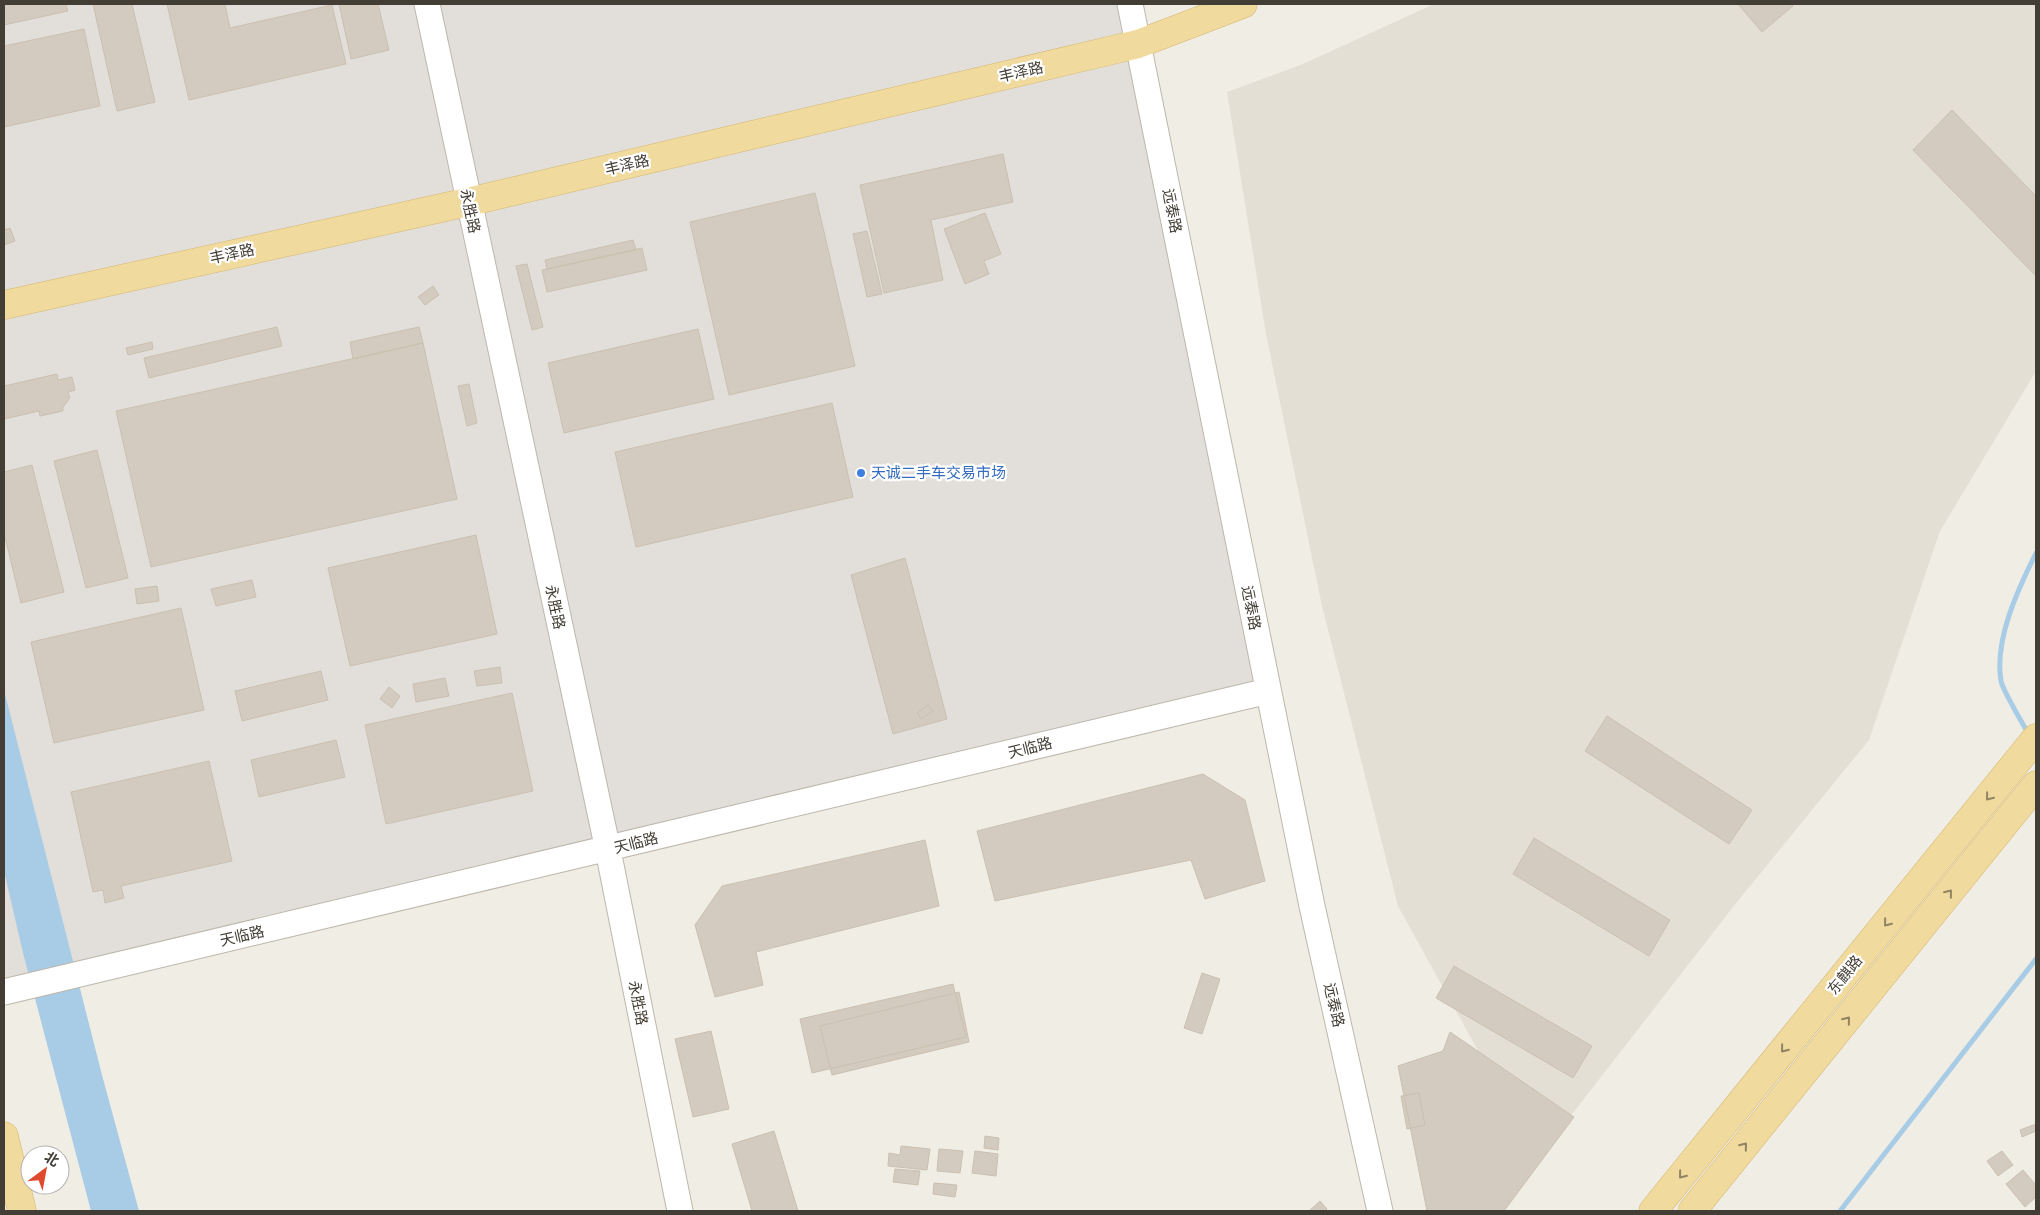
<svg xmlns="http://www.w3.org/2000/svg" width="2040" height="1215" viewBox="0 0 2040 1215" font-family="'Source Sans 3','Noto Sans SC',sans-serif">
	<rect width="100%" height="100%" fill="#f0ede5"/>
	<!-- residential -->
	<path fill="#e3dfd4" d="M1434,4H2036V371L1940,531L1869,740L1733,907L1566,1122L1492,1076L1398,906L1322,606L1266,334L1227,92L1303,64Z"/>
	<!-- industrial -->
	<path fill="#e2dfda" d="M4,4H1130L1268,691L608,850L266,915L4,988Z"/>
	<!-- water -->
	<path fill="#a8cce6" d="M4,690L102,1075L139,1211H91L23,953L4,871Z"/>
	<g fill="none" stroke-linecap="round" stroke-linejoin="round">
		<!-- stream -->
		<path stroke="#a8cce6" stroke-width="5" d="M2029,735C2023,724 2003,691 2001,681C1994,640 2018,589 2036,553
			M1840,1211L2036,959"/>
	</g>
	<!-- building -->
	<path fill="#d3cbbf" stroke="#cac0b0" d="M4,4H66L68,11L4,25Z
		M93,4H132L155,102L117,111Z
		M167,4H225L230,28L332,5L346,64L189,100Z
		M339,4H378L389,50L351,59Z
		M1738,4H1791L1793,6L1762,32Z
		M84,29L100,106L4,127V46Z
		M1952,110L2036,196V276L1913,150Z
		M1003,154L1013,202L931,220L943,280L884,293L860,185Z
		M815,193L855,366L729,395L690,222Z
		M985,213L1001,254L984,261L989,274L965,284L944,229Z
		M10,228L15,241L4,245V230Z
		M867,231L882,294L867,297L853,234Z
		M633,240L636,250L547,269L545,260Z
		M642,248L647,270L547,292L542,270Z
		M527,264L543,327L532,330L516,266Z
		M433,286L439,295L425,305L418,297Z
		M277,327L282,346L149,378L144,358Z
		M419,327L423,343L353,359L350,342Z
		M698,329L714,399L564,433L548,363Z
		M152,342L153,349L128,355L126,348Z
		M423,343L457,499L151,567L116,411Z
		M57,374L58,380L72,377L75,390L68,392L70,398L63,407V411L40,416L39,411L4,419V386Z
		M469,384L477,423L467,426L458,386Z
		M832,403L853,497L636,547L615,452Z
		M97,450L128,578L86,588L54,461Z
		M32,465L64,592L21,603L4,533V472Z
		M476,535L497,634L350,666L328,568Z
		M905,558L947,719L893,734L851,575Z
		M252,580L256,597L216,606L211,589Z
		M157,586L159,601L137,604L135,589Z
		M181,608L204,710L54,743L31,642Z
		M500,667L502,683L477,686L474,671Z
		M321,671L328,700L242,721L235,691Z
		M445,678L449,696L416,702L413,684Z
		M389,687L400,696L392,708L380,699Z
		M512,693L533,791L386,824L365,725Z
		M928,705L933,711L921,719L917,713Z
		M1607,716L1752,810L1729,844L1585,751Z
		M336,740L345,777L259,797L251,760Z
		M209,761L232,861L121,886L124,898L105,903L103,890L93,892L71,792Z
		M1203,774L1245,800L1265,881L1205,899L1191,860L995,901L977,831Z
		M1534,838L1670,920L1649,956L1513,874Z
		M925,840L939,906L756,952L763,985L715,997L695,925L722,886Z
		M1454,966L1592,1046L1573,1078L1436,998Z
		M1202,973L1220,979L1202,1034L1184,1028Z
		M953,984L966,1037L812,1073L800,1019Z
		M959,992L969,1042L832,1075L820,1026Z
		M711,1031L729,1109L693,1117L675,1039Z
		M1450,1032L1574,1117L1504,1211H1427L1398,1066L1443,1051Z
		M1419,1093L1425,1125L1407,1129L1401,1096Z
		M2036,1124V1131L2022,1137L2020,1130Z
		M774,1131L798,1211H752L732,1144Z
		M985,1136L999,1138L998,1150L984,1148Z
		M901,1146L930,1149L927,1170L888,1166L889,1153L900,1155Z
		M939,1149L963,1151L960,1173L937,1171Z
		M975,1151L998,1154L996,1176L972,1173Z
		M2002,1151L2013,1165L1998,1176L1987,1161Z
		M895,1169L920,1171L918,1185L893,1182Z
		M2023,1170L2036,1185V1197L2025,1207L2006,1184Z
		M934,1183L957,1185L955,1197L933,1194Z
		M1320,1201L1327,1209L1325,1211H1309Z"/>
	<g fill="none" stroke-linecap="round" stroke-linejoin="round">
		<!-- minor casing -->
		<g stroke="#bdb7ac" stroke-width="27">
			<path id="minor" d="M427,4L608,850L680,1211
				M1130,4L1312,906L1380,1211
				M4,992L1268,691"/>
		</g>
		<!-- major casing -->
		<g stroke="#d4b66f" stroke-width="29">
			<path id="major" d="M4,305L468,202L1138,44L1243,4
				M4,1136L22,1211
				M1653,1211L2036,738
				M1692,1211L2036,785"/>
		</g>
		<!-- minor -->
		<use href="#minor" stroke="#fff" stroke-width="25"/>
		<!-- major -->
		<use href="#major" stroke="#f1da9d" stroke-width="28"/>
	</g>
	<!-- one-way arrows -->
	<defs><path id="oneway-chevron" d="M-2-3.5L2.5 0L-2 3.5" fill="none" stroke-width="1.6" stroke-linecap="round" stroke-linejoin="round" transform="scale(1.25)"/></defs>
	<g stroke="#918464">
		<use href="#oneway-chevron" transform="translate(1989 797) rotate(129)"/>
		<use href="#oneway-chevron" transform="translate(1949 893) rotate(-51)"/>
		<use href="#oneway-chevron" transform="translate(1887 923) rotate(129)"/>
		<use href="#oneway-chevron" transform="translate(1847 1020) rotate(-51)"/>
		<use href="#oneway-chevron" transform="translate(1784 1049) rotate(129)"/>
		<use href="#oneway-chevron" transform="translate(1744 1146) rotate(-51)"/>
		<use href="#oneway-chevron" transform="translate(1682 1175) rotate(129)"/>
	</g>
	<!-- markers -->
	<circle fill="#3f7fe0" stroke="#fff" stroke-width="2" cx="861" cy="473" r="5"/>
	<g text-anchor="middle" stroke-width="4.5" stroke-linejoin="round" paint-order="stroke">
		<!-- street labels -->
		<g font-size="15" fill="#423d35" stroke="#fff">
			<text transform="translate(1021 72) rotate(-13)" y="5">丰泽路</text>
			<text transform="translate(627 165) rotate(-13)" y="5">丰泽路</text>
			<text transform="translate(470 211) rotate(78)" y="5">永胜路</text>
			<text transform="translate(1172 211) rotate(79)" y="5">远泰路</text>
			<text transform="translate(232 254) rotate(-12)" y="5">丰泽路</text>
			<text transform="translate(555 607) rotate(78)" y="5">永胜路</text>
			<text transform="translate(1251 608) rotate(79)" y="5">远泰路</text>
			<text transform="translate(1030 748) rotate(-14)" y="5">天临路</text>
			<text transform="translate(636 843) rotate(-14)" y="5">天临路</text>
			<text transform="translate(242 936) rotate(-13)" y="5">天临路</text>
			<text transform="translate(1845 975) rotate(-51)" y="5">东麒路</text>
			<text transform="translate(638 1003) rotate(79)" y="5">永胜路</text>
			<text transform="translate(1334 1005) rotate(77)" y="5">远泰路</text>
		</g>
		<!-- shop labels -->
		<g font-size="15" fill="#366cbe" stroke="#fff" text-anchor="start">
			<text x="871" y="478">天诚二手车交易市场</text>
		</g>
	</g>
	<!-- border -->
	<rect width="2040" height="1215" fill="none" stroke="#423d35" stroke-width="10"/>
	<!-- north arrow -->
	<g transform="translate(45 1170) rotate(32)"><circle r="24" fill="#ffffff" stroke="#b3b1ae"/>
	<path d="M0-4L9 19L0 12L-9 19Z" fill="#df492d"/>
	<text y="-8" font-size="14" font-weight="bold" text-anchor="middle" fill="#423d35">北</text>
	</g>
</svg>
